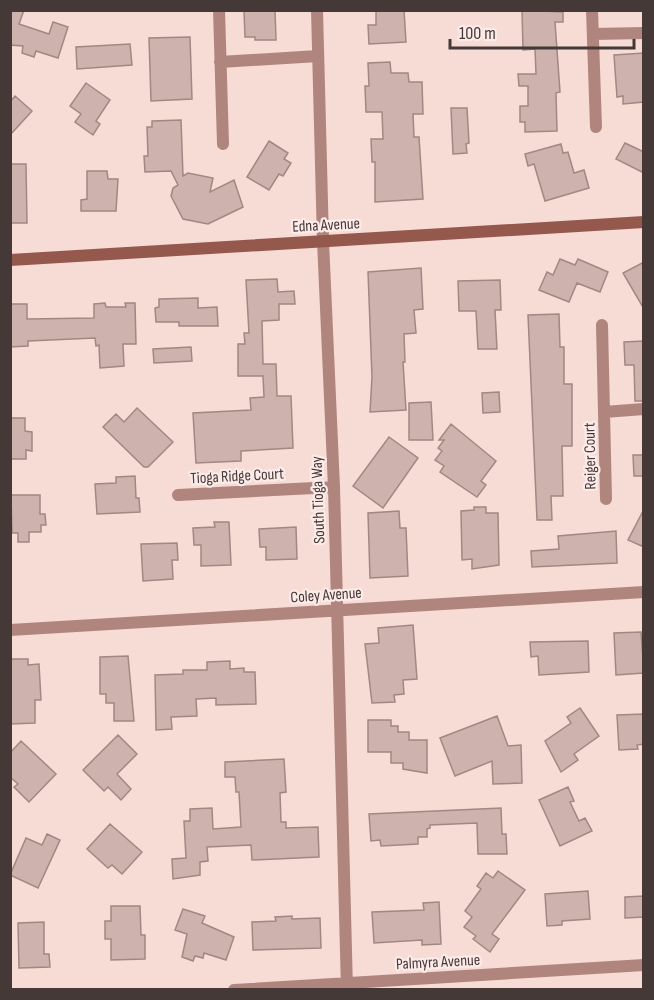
<svg xmlns="http://www.w3.org/2000/svg" width="654" height="1000" viewBox="0 0 654 1000" font-family="'Sofia Sans Condensed',sans-serif">
	<rect width="100%" height="100%" fill="#f7dbd5"/>
	<!-- building -->
	<path fill="#cdb2ad" stroke="#a18883" stroke-width="1.5" d="M10,10H24L19,24L49,34L53,22L68,27L58,58L36,51L34,57L22,53L23,46L10,45Z
		M244,10H275L276,40H255V37H245Z
		M376,10H404L406,42L369,44L368,25H376Z
		M522,10L563,12V22H555L560,92L556,93L557,131L525,132V122H520V106H528V86H519L518,74H536L535,49L523,50Z
		M190,37L192,99L151,101L149,38Z
		M130,44L132,65L77,69L76,47Z
		M644,53V102L623,104V96L617,97L614,55Z
		M390,62L391,73H408L409,82H422L423,114H413L414,137H419L423,199L375,202V162H372L371,139H383L382,112H366L365,86H369L368,63Z
		M86,83L110,100L96,121L100,124L93,135L75,122L81,114L70,106Z
		M15,96L32,111L10,135V102Z
		M451,108H467L469,143L466,144L467,153L453,154Z
		M181,120L183,176L188,173L213,178L210,192L234,180L243,207L208,224L183,219L171,196L173,188L178,185L171,171L145,172L144,156H148L147,127H152V121Z
		M269,141L288,153L284,159L291,163L283,176L279,174L269,190L247,177Z
		M625,143L644,152V173L616,159Z
		M561,144L563,153L568,152L574,173L584,170L589,188L545,201L534,164L528,166L525,154Z
		M10,164H26L27,223H10Z
		M87,171H107L108,179H118L116,211H81V200L87,199Z
		M560,259L575,265L578,259L608,272L600,292L577,283L569,302L539,290L547,272L553,275Z
		M644,262V309L623,273Z
		M421,268L423,309L414,310L416,333L404,334L405,362H403L406,410L370,412L372,377L368,272Z
		M277,279L278,292L294,291L295,304H279V320L262,321L263,364H276L277,396H291L293,448L241,451V461L196,463L193,413L251,410L250,398L264,397L263,376H238V344H245L244,333H249L246,280Z
		M500,280L501,310H495L497,349H478L476,311H459L458,281Z
		M198,298V308L217,307L218,326H179V322H156L155,308L159,307V299Z
		M105,303L106,307H126L125,303H135L136,344H123L124,366L100,368L99,345L96,346L95,338L28,341V346L10,347V304H27V319L94,318V304Z
		M559,314L560,347H564V384H572V446H562L563,496H551L552,520H537L528,315Z
		M644,341V401H635L634,365H625L624,342Z
		M191,347L192,361L154,363L153,349Z
		M499,392L500,412L483,413L482,393Z
		M431,402L433,440H409V403Z
		M137,408L173,442L148,467H144L103,427L116,414L124,422Z
		M10,418H25V431L32,432V451L26,450V459H10Z
		M451,424L496,461L481,481L486,485L477,497L440,472L444,466L435,460L442,451L438,448L444,440H439Z
		M389,437L418,458L383,508L353,486Z
		M633,455H644V476H634Z
		M135,476L136,498H139L140,512L97,514L95,484L116,483V477Z
		M11,495H40V514H45L46,525H41V532H29V542H18V533H12Z
		M474,507H486V513H498L499,565L472,569V559L462,560L461,511L474,510Z
		M644,509V547L628,540Z
		M399,511L400,528H406L408,576L370,578L368,513Z
		M214,522H229L231,565L201,566V545H194L193,528L215,527Z
		M296,527L297,559L266,560V547H260L259,529Z
		M616,531L617,563L532,567L531,551L559,549L558,536Z
		M177,543L178,560H172L173,579L143,581L141,544Z
		M413,625L417,679L403,680L404,694L394,695L395,702L372,703L365,644L379,643L378,628Z
		M641,632L644,673L616,675L614,633Z
		M588,641L589,672L539,675L538,656L531,657L530,642Z
		M128,656L134,721H114V703H106V694H100V657Z
		M10,659H28V665L39,664L41,700H35V723L10,724Z
		M230,661V669L244,668V672H255L256,704L216,705V698L196,699L197,716L171,717L172,729L156,730L155,675L183,674V670H207V662Z
		M580,708L599,736L574,754L578,760L561,772L545,741L571,723L567,717Z
		M644,714V744L637,745L638,749L619,750L617,715Z
		M497,716L508,746L521,745L522,783L493,784L492,761L455,776L440,738Z
		M368,720H391V726H398V732H409V740H427V773L403,769V763H391V752H368Z
		M118,735L137,754L117,774L131,789L121,800L108,787L104,791L83,770Z
		M21,741L56,774L29,802L14,787L18,784L10,777V753Z
		M284,759L286,792L280,793L281,822H286V828L318,827L319,857L252,860L251,845L207,847L208,861L200,862V875L173,879L172,859L186,858L184,821H190V809L212,808L213,829L241,827L239,792H236L235,777H225V762Z
		M568,787L574,801L570,802L579,821L585,818L592,831L560,846L539,800Z
		M501,808L502,834H506L507,854H478L477,823L430,825V828L427,829V837H418V844L381,846L380,840L371,841L369,814Z
		M110,824L142,852L122,874L112,865L108,868L87,849Z
		M47,834L60,840L38,888L10,875L26,838L42,845Z
		M498,871L525,890L492,934L499,939L490,952L473,939L476,936L464,927L472,917L465,911L481,889L477,886L486,873L493,878Z
		M588,891L590,919L562,921V925L547,926L545,894Z
		M644,896V917L625,918V897Z
		M439,902L441,944L422,945V940L374,943L372,912L424,910L423,903Z
		M111,906H140L141,935H145V959L111,960V939H105V921H111Z
		M183,909L205,916L202,923L234,937L226,960L204,953L203,958L195,956L193,961L182,957L187,934L175,930Z
		M292,916V919L320,918L321,948L253,950L252,922L276,921L275,917Z
		M44,922V954H49L50,967L19,968L18,923Z"/>
	<g fill="none" stroke-linecap="round" stroke-linejoin="round">
		<!-- street -->
		<path stroke="#b0857d" stroke-width="12" d="M219,10L223,144
			M317,10L323,241L334,487L347,990
			M592,10L596,127
			M593,34L644,33
			M220,62L318,56
			M602,325L606,499
			M604,412L644,409
			M178,495L334,487
			M10,630L644,592
			M234,990L644,965"/>
		<!-- secondary -->
		<path stroke="#94584d" stroke-width="12" d="M10,260L644,222"/>
	</g>
	<g text-anchor="middle" stroke-width="4.5" stroke-linejoin="round" paint-order="stroke">
		<!-- street labels -->
		<g font-size="16" fill="#443937" stroke="#fcebe8">
			<text transform="translate(326 224) rotate(-3)" y="6">Edna Avenue</text>
			<text transform="translate(589 456) rotate(-91)" y="6">Reiger Court</text>
			<text transform="translate(237 475) rotate(-3)" y="6">Tioga Ridge Court</text>
			<text transform="translate(317 500) rotate(-92)" y="6">South Tioga Way</text>
			<text transform="translate(326 594) rotate(-4)" y="6">Coley Avenue</text>
			<text transform="translate(438 961) rotate(-3)" y="6">Palmyra Avenue</text>
		</g>
	</g>
	<!-- border -->
	<rect width="654" height="1000" fill="none" stroke="#443937" stroke-width="24"/>
	<!-- scale -->
	<path d="M450 39v9h184v-9" fill="none" stroke="#443937" stroke-width="3"/>
	<text x="459" y="39" font-size="18" fill="#443937" stroke="#fcebe8" stroke-width="4.5" paint-order="stroke">100 m</text>
</svg>
